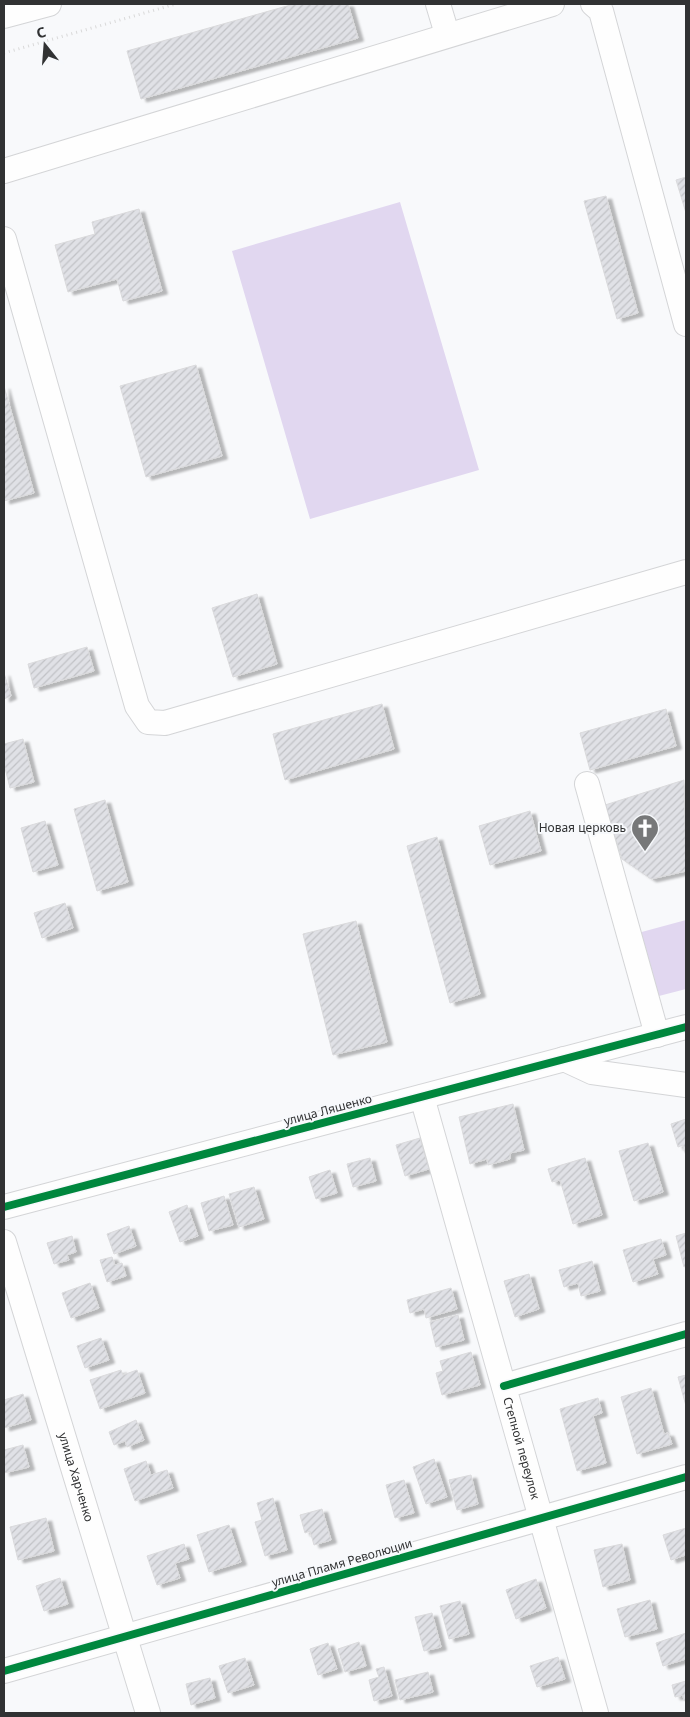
<svg xmlns="http://www.w3.org/2000/svg" width="690" height="1717" viewBox="0 0 690 1717" font-family="'Noto Sans',sans-serif">
	<defs>
		<pattern id="building-hatch" width="6" height="6" patternUnits="userSpaceOnUse" patternTransform="scale(1.25)"><rect width="6" height="6" fill="#e0e1e6"/><path d="M-1 1l2-2M0 6l6-6M5 7l2-2" fill="none" stroke="#c1c2c6"/></pattern>
		<filter id="shadow"><feDropShadow dx="5.5" dy="3" stdDeviation="1" flood-color="#0004"/></filter>
	</defs>
	<rect width="100%" height="100%" fill="#f8f9fb"/>
	<!-- green -->
	<path fill="#e1d7f0" d="M400,202L479,470L310,519L232,251Z
		M686,920V989L655,997L638,933Z"/>
	<!-- building -->
	<path fill="url(#building-hatch)" stroke="#dadadc" filter="url(#shadow)" d="M294,4H348L358,38L141,99L127,51Z
		M686,177V213L676,180Z
		M606,196L638,313L617,319L584,201Z
		M139,209L162,291L123,301L117,279L68,292L55,245L95,234L92,222Z
		M196,365L222,456L146,477L120,386Z
		M4,386L34,493L4,501Z
		M257,594L277,664L233,677L212,608Z
		M87,647L94,671L34,688L28,664Z
		M4,673L11,696L4,699Z
		M382,704L394,749L285,780L273,734Z
		M666,709L676,746L590,770L580,733Z
		M23,739L34,782L10,788L4,764V744Z
		M684,780L686,871L651,879L622,859L605,805Z
		M105,800L128,882L97,891L74,809Z
		M530,811L541,851L490,865L479,826Z
		M45,821L58,865L33,872L21,828Z
		M437,837L480,994L450,1003L407,846Z
		M65,903L73,928L42,938L34,913Z
		M356,921L387,1042L333,1055L303,934Z
		M513,1104L524,1150L510,1153V1159L488,1165L487,1159L470,1164L459,1117Z
		M686,1119V1156L683,1145L678,1147L671,1124Z
		M420,1138L429,1169L405,1176L396,1145Z
		M648,1143L663,1192L634,1201L619,1151Z
		M370,1158L376,1181L353,1187L347,1164Z
		M585,1158L602,1215L573,1224L560,1180L552,1182L548,1169Z
		M330,1170L337,1193L316,1199L309,1177Z
		M254,1187L264,1219L239,1227L229,1194Z
		M224,1196L233,1225L209,1231L201,1203Z
		M187,1205L198,1236L180,1242L169,1212Z
		M129,1226L136,1246L114,1254L107,1234Z
		M686,1233V1266L684,1267L676,1236Z
		M72,1236L76,1252L67,1255L69,1260L54,1264L47,1243Z
		M661,1239L666,1255L653,1259L658,1274L633,1282L623,1250Z
		M112,1257L115,1265L122,1263L126,1276L107,1282L100,1260Z
		M592,1261L600,1291L581,1296L578,1283L564,1287L559,1270Z
		M529,1274L539,1309L515,1317L504,1281Z
		M90,1283L99,1308L71,1318L62,1293Z
		M451,1288L457,1309L426,1318L424,1309L410,1313L407,1300Z
		M458,1315L464,1340L436,1347L430,1322Z
		M101,1338L109,1360L85,1368L77,1346Z
		M471,1352L480,1385L442,1395L436,1373L443,1371L440,1361Z
		M121,1370L123,1375L137,1370L145,1393L100,1409L90,1380Z
		M686,1375V1406L678,1377Z
		M651,1388L664,1434L668,1433L672,1444L637,1454L621,1397Z
		M23,1394L31,1420L4,1428V1400Z
		M598,1398L602,1413L593,1416L606,1463L577,1471L560,1409Z
		M136,1420L144,1440L127,1447L125,1441L114,1445L109,1432Z
		M23,1445L29,1467L4,1473V1450Z
		M434,1459L447,1497L426,1504L413,1467Z
		M146,1461L151,1475L167,1470L173,1488L135,1501L124,1469Z
		M471,1475L478,1504L457,1510L449,1480Z
		M404,1480L414,1513L395,1518L386,1485Z
		M273,1498L287,1550L265,1556L255,1522L262,1520L257,1503Z
		M322,1509L331,1540L314,1545L310,1531L305,1533L300,1515Z
		M46,1518L54,1551L18,1560L10,1527Z
		M229,1525L241,1562L209,1572L197,1535Z
		M686,1528V1555L671,1560L663,1535Z
		M184,1544L189,1559L175,1563L180,1578L157,1585L147,1556Z
		M622,1544L630,1580L603,1587L594,1550Z
		M60,1578L68,1604L44,1611L36,1586Z
		M536,1579L546,1608L516,1619L506,1590Z
		M650,1600L657,1629L625,1637L617,1609Z
		M460,1601L469,1634L449,1639L440,1606Z
		M432,1613L441,1647L424,1651L415,1617Z
		M686,1633V1659L663,1666L656,1643Z
		M359,1642L366,1666L345,1672L338,1649Z
		M328,1643L337,1669L318,1675L310,1649Z
		M558,1657L565,1679L537,1687L530,1666Z
		M245,1658L254,1685L228,1693L219,1666Z
		M384,1667L392,1696L374,1701L369,1680L379,1677L376,1669Z
		M428,1672L433,1692L400,1700L395,1680Z
		M210,1678L215,1698L191,1705L186,1684Z
		M686,1681V1700L684,1701L683,1695L675,1697L672,1685Z"/>
	<g fill="none" stroke-linecap="round" stroke-linejoin="round">
		<!-- minor casing -->
		<g stroke="#d4d5d7" stroke-width="26">
			<g id="minor">
				<path d="M438,4L447,34"/>
				<path d="M593,4L601,11L686,324"/>
				<path d="M4,16L49,4"/>
				<path d="M4,171L552,4"/>
				<path d="M4,239L137,706L148,722L165,723L686,572"/>
				<path d="M587,784L657,1035"/>
				<path d="M564,1059L592,1072L686,1085"/>
				<path id="s1" d="M422,1097L596,1713"/>
				<path d="M4,1207L686,1027"/>
				<path id="s2" d="M4,1242L148,1713"/>
				<path d="M504,1386L686,1334"/>
				<path d="M4,1671L686,1477"/>
			</g>
		</g>
		<!-- path -->
		<path stroke="#d9d9d9" stroke-width="3" stroke-dasharray="1 4" stroke-linecap="butt" d="M4,53L176,4"/>
		<!-- minor -->
		<use href="#minor" stroke="#fefefe" stroke-width="24"/>
		<!-- cycleway casing -->
		<g stroke="#f7f9fc" stroke-width="11">
			<path id="cycleway" d="M4,1207L686,1027
				M504,1386L686,1334
				M4,1671L686,1477"/>
		</g>
		<!-- cycleway -->
		<use href="#cycleway" stroke="#00873e" stroke-width="8"/>
	</g>
	<!-- icons -->
	<defs>
		<g id="church-pin" transform="scale(1.4375)"><path d="M0 17L-7.5 6A9.5 9.5 0 1 1 7.5 6Z" fill="#777879" stroke="#f7f9fc"/><path d="M-1.2-6h2.4v3.5h3.3v2.4h-3.3V6h-2.4V-.1h-3.3v-2.4h3.3Z" fill="#fff"/></g>
	</defs>
	<g fill-rule="evenodd">
		<use href="#church-pin" x="645" y="828"/>
	</g>
	<g text-anchor="middle" stroke-width="4" stroke-linejoin="round" paint-order="stroke">
		<!-- poi labels -->
		<g font-size="12" fill="#313233" stroke="#f7f9fc" text-anchor="end">
			<text x="626" y="832">Новая церковь</text>
		</g>
		<!-- street labels -->
		<g font-size="12" fill="#313233" stroke="#f7f9fc">
			<text transform="translate(328 1110) rotate(-15)" y="4">улица Ляшенко</text>
			<text dy="4" stroke="none"><textPath href="#s1" startOffset="365">Степной переулок</textPath></text>
			<text dy="4" stroke="none"><textPath href="#s2" startOffset="246">улица Харченко</textPath></text>
			<text transform="translate(342 1563) rotate(-16)" y="4">улица Пламя Революции</text>
		</g>
	</g>
	<!-- border -->
	<rect width="690" height="1717" fill="none" stroke="#313233" stroke-width="10"/>
	<!-- north arrow -->
	<g transform="translate(45 45) rotate(343)" stroke="#f7f9fc" stroke-width="4" paint-order="stroke">
	<path d="M0-4L9 19L0 12L-9 19Z" fill="#313233"/>
	<text y="-8" font-size="14" font-weight="bold" text-anchor="middle" fill="#313233">С</text>
	</g>
</svg>
